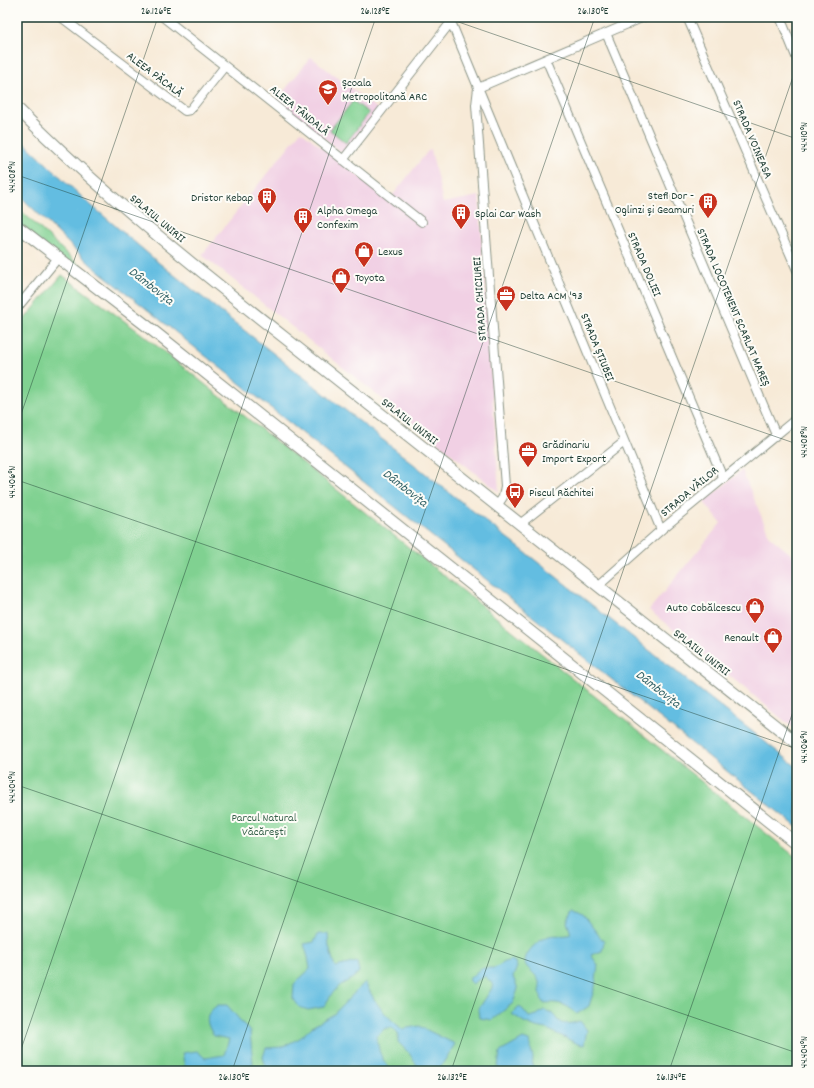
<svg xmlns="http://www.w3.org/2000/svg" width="814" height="1088" viewBox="0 0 814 1088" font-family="Dekko,sans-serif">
	<rect width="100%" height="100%" fill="#fdfcf7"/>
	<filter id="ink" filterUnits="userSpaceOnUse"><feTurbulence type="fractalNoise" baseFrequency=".025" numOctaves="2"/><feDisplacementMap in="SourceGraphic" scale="8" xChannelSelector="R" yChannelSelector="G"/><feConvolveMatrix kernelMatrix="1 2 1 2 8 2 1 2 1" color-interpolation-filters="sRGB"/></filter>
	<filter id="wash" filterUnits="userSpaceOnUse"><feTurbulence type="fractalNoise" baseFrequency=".012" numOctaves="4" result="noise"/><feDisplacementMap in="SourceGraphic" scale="16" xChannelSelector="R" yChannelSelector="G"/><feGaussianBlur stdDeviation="0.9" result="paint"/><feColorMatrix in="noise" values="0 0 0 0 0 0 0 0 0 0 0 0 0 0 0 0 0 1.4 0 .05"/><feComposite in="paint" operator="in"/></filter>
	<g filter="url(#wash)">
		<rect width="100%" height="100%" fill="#f7ead7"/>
		<!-- built -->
		<path fill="#f1d0e4" d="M311,57L379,110L344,154L276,101Z
			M301,131L389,200L428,151L431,150L443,203L479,196L499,492L202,255Z
			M742,470L770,537L797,559V731L649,610L721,523L704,502Z"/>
		<!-- green -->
		<path fill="#80d191" stroke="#508762" d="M353,101L369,113L346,143L330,130Z
			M17,207L80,266L76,271L17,226Z
			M62,275L142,334L797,858V1071H17V328Z"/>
		<!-- water -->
		<path fill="#63bde1" stroke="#417d8a" d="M17,136L85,200L159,263L797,767V827L90,264L17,193Z
			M573,910L583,915L604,942L602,951L591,955L598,965L595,987L589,1006L577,1014C565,1003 558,1002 543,1003C539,995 541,989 539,982C537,973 525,969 525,962C525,951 540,939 549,936C556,934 563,937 571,934L567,922Z
			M318,934H328L329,947L335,967L357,962L359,972C353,979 351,979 344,983C335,988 329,998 324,1007L308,1010L299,1007L293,998L294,984L310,969L308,957L304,944L314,942Z
			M511,960L515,962L517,967L513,977L518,989L513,1003L492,1020L479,1018L478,1010L494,985L485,976L472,984L469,979L481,968H495L505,962Z
			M365,982C376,1005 383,1013 402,1029L419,1026L455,1044L438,1071H416L418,1067L409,1053L398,1042V1033L392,1027L384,1029L377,1036C378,1052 381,1058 391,1071H267L263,1057L266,1048L282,1047L300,1038L313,1026L334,1014Z
			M218,1005H227L250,1032L253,1064L245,1071H188L185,1067L182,1053L197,1051L205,1058L224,1055L229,1039L214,1036C205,1022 204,1014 218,1005Z
			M520,1006L529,1017L537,1015L544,1010C562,1014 551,1030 580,1021L587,1030L584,1045L578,1044L547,1029L536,1027L524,1022L512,1014L517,1008Z
			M523,1039L529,1041L533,1057L532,1071H500L498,1067L500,1052Z"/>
	</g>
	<g filter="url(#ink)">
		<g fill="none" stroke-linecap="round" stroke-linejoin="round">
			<!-- street casing -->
			<g stroke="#8b9486" stroke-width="10">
				<path id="street" d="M61,17L185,111L190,110L225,66
					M163,17L422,222
					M449,17L661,530
					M687,17L797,270
					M780,17L797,59
					M606,33L776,435
					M546,59L723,478
					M343,160L451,22
					M17,308L58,258
					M497,506L503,497L505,486L476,105L478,88L644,17
					M520,524L624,442
					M598,586L661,530L797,418"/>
			</g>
			<!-- secondary casing -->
			<g stroke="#8b9486" stroke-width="13">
				<path id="secondary" d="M17,108C114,206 225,290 333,376C487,499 642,621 797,743
					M17,226L147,326L797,844"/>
			</g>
			<!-- street -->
			<use href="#street" stroke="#fff" stroke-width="8"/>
			<!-- secondary -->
			<use href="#secondary" stroke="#fff" stroke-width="11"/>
		</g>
	</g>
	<!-- ticks -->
	<path fill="none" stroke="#1f3d34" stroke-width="1" stroke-opacity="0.45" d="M444,17L797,139M17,175L797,444M17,426L158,17M17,480L797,749M17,785L797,1053M17,1061L376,17M232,1071L595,17M451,1071L797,65M669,1071L797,700"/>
	<!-- icons -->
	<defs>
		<g id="school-pin" transform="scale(1)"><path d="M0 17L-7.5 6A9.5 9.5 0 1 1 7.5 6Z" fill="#c8321e" stroke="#fdfcf7"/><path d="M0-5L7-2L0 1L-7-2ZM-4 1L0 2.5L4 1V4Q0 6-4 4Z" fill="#fff"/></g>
		<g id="building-pin" transform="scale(1)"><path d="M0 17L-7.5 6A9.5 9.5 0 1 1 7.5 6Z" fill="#c8321e" stroke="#fdfcf7"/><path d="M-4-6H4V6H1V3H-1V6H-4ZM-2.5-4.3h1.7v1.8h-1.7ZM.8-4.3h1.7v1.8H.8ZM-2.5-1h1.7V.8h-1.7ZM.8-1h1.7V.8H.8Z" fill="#fff"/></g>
		<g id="shop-pin" transform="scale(1)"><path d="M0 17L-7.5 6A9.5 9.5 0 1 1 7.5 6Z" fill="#c8321e" stroke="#fdfcf7"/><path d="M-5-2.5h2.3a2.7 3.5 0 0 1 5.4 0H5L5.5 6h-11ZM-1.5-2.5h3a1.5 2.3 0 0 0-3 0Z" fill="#fff"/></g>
		<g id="office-pin" transform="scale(1)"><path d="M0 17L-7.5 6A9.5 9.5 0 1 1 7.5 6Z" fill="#c8321e" stroke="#fdfcf7"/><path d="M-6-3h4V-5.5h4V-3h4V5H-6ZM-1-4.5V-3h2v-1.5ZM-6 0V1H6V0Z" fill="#fff"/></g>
		<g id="bus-pin" transform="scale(1)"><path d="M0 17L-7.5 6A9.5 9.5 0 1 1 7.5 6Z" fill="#c8321e" stroke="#fdfcf7"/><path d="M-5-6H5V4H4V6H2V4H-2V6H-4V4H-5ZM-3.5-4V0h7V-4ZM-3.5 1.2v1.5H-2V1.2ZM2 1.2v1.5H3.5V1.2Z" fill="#fff"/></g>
	</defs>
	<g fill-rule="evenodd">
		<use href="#school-pin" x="328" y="89"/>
		<use href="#building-pin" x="267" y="197"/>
		<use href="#building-pin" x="708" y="202"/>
		<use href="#building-pin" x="461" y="213"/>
		<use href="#building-pin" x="303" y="217"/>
		<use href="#shop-pin" x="364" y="251"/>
		<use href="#shop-pin" x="341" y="277"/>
		<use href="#office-pin" x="506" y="295"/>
		<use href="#office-pin" x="528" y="451"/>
		<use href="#bus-pin" x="515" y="492"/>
		<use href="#shop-pin" x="755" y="607"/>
		<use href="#shop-pin" x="773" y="637"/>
	</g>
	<g text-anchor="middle" stroke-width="4" stroke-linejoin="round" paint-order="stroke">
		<!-- street labels -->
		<g font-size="12" fill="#1f3d34" stroke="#fdfcf7">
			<text transform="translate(155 74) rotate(37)" y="4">ALEEA PĂCALĂ</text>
			<text transform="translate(300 110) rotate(39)" y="4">ALEEA TÂNDALĂ</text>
			<text transform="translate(753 139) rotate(67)" y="4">STRADA VOINEASA</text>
			<text transform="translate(158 218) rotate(40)" y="4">SPLAIUL UNIRII</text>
			<text transform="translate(645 264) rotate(67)" y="4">STRADA DOLIEI</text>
			<text transform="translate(479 299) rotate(-94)" y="4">STRADA CHICIUREI</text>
			<text transform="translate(734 307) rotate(67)" y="4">STRADA LOCOTENENT SCARLAT MAREȘ</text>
			<text transform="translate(598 347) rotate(68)" y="4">STRADA ȘTIUBEI</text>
			<text transform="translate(410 421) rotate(38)" y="4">SPLAIUL UNIRII</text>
			<text transform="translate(689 491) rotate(-40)" y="4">STRADA VĂILOR</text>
			<text transform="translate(702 652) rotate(38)" y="4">SPLAIUL UNIRII</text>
		</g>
		<!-- poi labels -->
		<g font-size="12" fill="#1f3d34" stroke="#fdfcf7" text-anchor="start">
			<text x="342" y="86">Școala<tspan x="342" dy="14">Metropolitană ARC</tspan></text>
			<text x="694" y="199" text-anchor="end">Stefi Dor -<tspan x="694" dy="14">Oglinzi și Geamuri</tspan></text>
			<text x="253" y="201" text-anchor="end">Dristor Kebap</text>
			<text x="317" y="214">Alpha Omega<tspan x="317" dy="14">Confexim</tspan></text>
			<text x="475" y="217">Splai Car Wash</text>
			<text x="378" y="255">Lexus</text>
			<text x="355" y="281">Toyota</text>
			<text x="520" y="299">Delta ACM '93</text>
			<text x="542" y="448">Grădinariu<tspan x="542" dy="14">Import Export</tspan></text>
			<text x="529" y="496">Piscul Răchitei</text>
			<text x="741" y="611" text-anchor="end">Auto Cobălcescu</text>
			<text x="759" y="641" text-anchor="end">Renault</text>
		</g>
		<!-- park labels -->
		<g font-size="12" fill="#37624b" stroke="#fdfcf7">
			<text x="264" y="821">Parcul Natural<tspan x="264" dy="14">Văcărești</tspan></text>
		</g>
		<!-- water labels -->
		<g font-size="13" font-style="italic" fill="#336368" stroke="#fdfcf7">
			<text transform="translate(152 285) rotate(38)" y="5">Dâmbovița</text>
			<text transform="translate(406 487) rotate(38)" y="5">Dâmbovița</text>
			<text transform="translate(659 688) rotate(38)" y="5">Dâmbovița</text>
		</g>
	</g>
	<!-- margin -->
	<rect width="814" height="1088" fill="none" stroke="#fdfcf7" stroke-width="44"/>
	<rect x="22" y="22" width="770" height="1044" fill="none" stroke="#1f3d34" stroke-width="1.5"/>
	<g font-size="10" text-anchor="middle" fill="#1f3d34">
		<text x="156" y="14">26.126°E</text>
		<text x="375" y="14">26.128°E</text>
		<text x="593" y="14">26.130°E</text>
		<text transform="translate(803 137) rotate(-90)" y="4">44.410°N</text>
		<text transform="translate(11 177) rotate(-90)" y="4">44.408°N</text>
		<text transform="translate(803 442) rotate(-90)" y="4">44.408°N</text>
		<text transform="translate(11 482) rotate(-90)" y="4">44.406°N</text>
		<text transform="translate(803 747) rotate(-90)" y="4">44.406°N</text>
		<text transform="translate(11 787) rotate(-90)" y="4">44.404°N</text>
		<text transform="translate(803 1052) rotate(-90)" y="4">44.404°N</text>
		<text x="234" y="1080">26.130°E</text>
		<text x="452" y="1080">26.132°E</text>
		<text x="671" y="1080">26.134°E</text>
	</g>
</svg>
